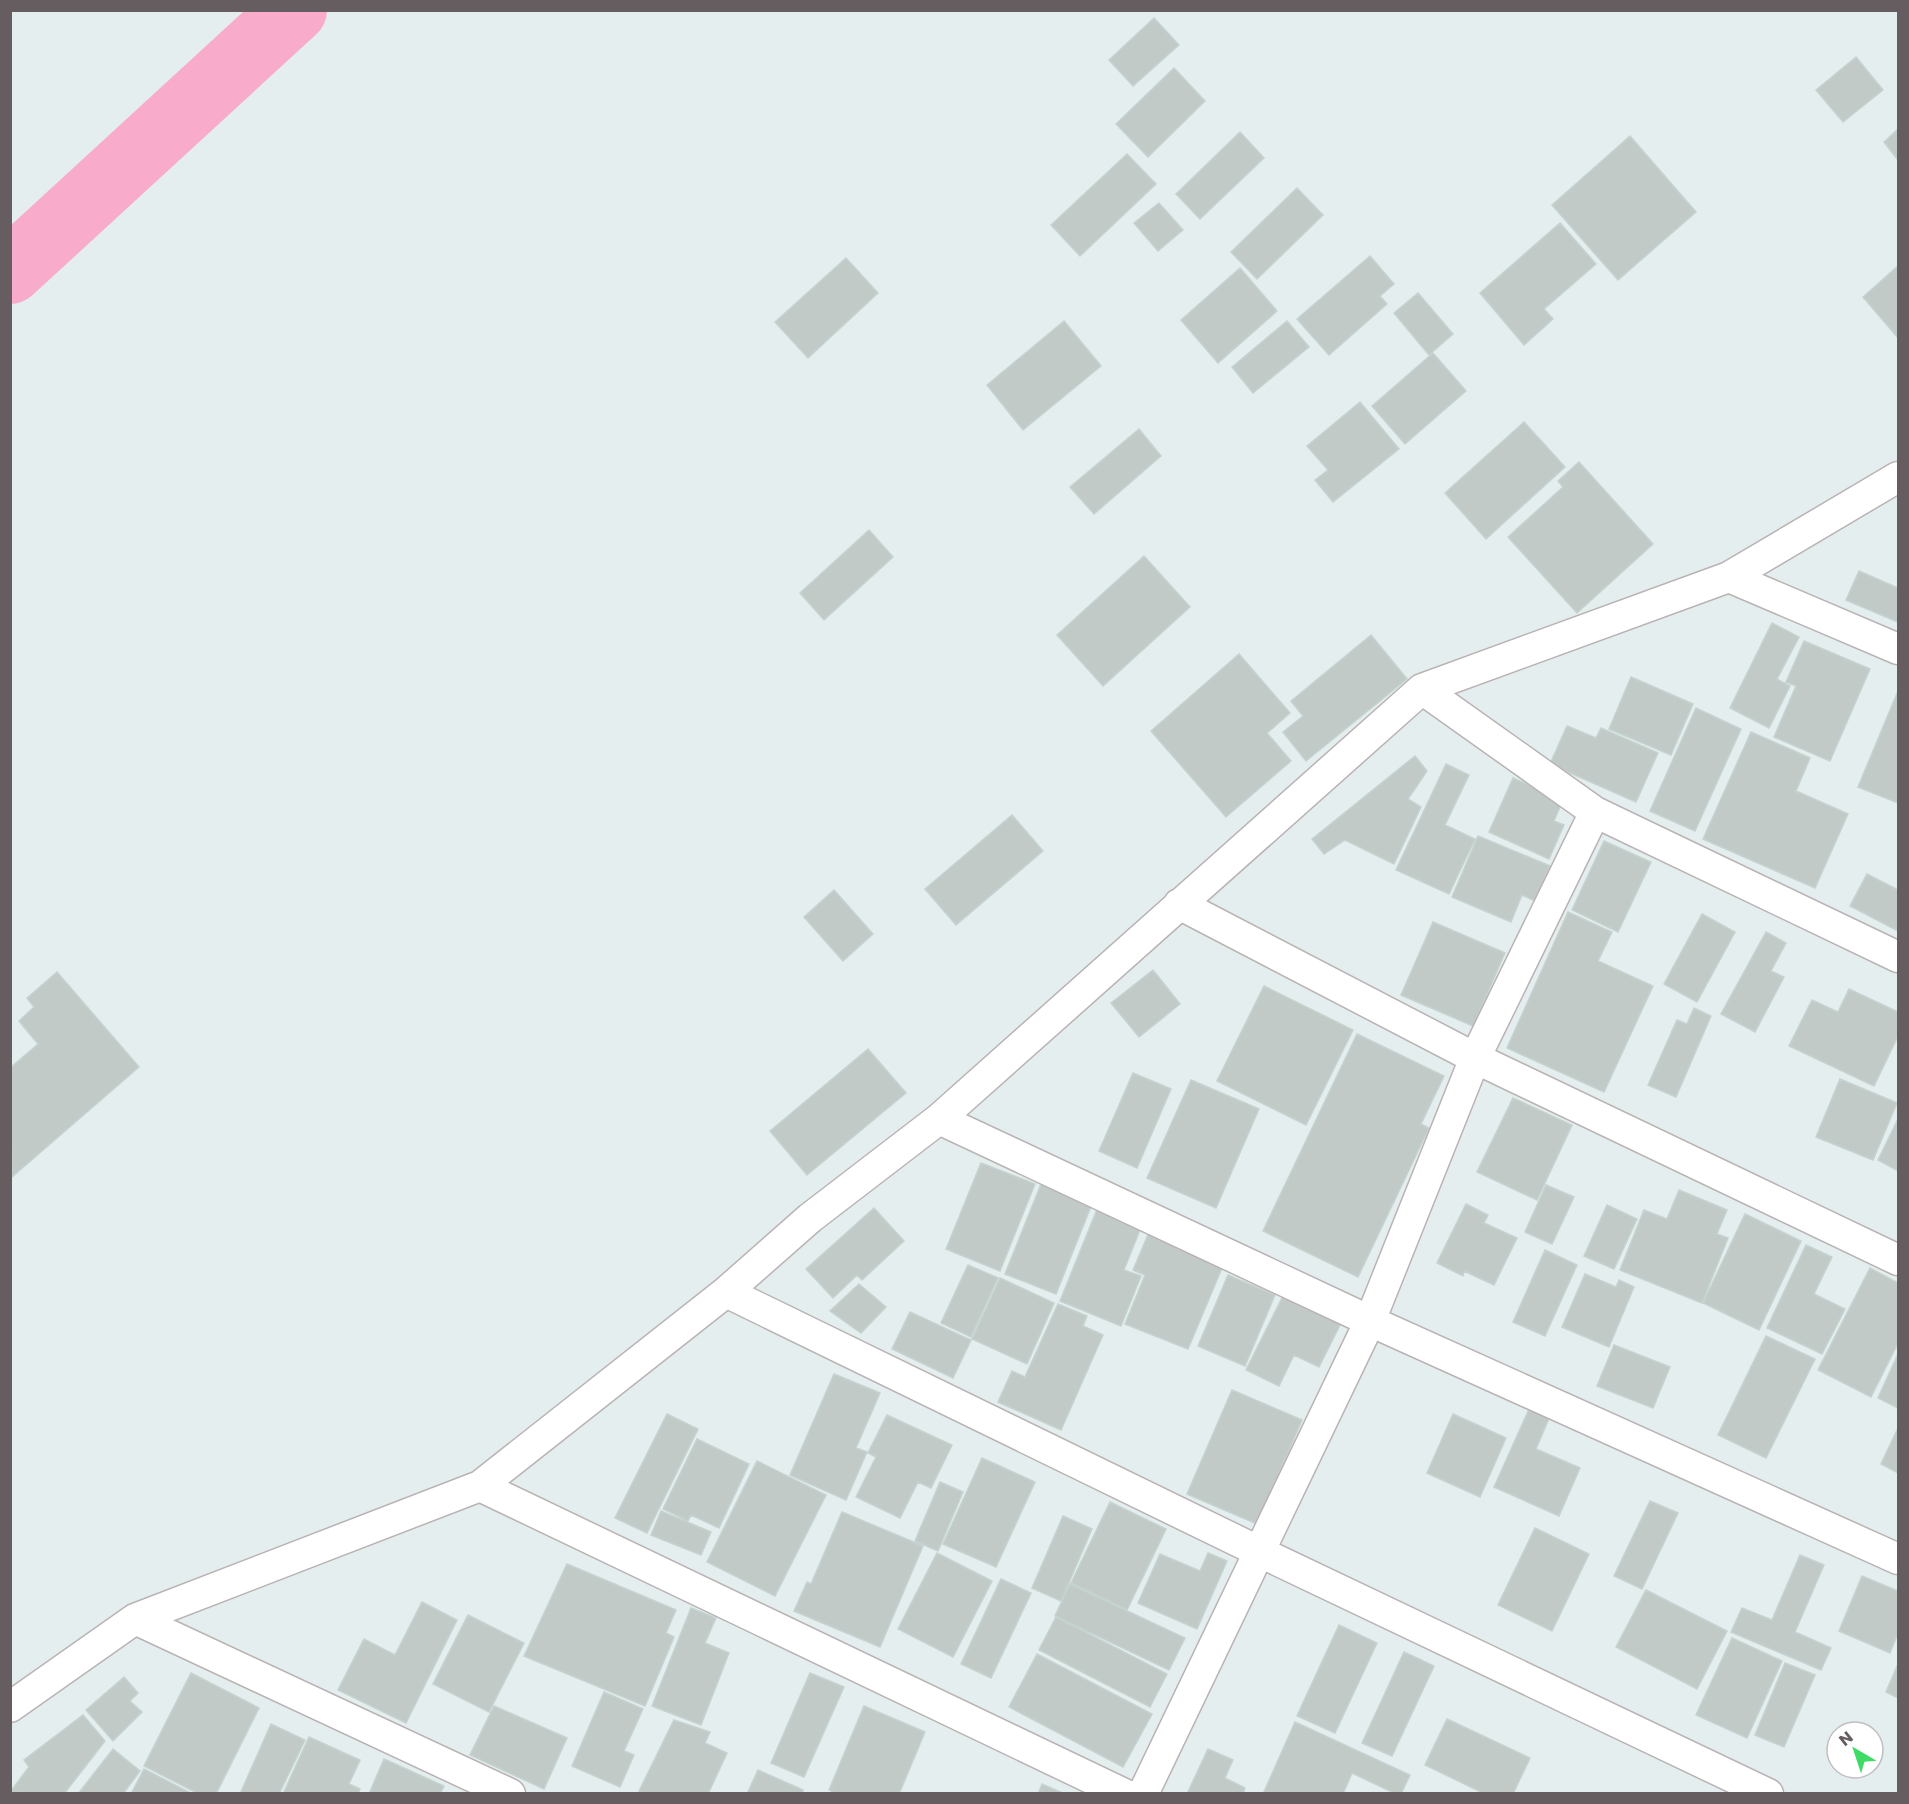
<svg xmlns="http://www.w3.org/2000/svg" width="1909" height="1804" viewBox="0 0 1909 1804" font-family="Poppins,sans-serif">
	<rect width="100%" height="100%" fill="#e5eeee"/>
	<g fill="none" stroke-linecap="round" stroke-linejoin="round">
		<!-- river -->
		<path stroke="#f8abca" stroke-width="66" d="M10,271L294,10"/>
	</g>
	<!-- building -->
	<path fill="#c2cac8" stroke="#c4d3d0" stroke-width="1.5" d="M1154,18L1179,45L1133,86L1109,60Z
		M1856,57L1883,90L1843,122L1816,90Z
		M1174,68L1205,101L1148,157L1116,124Z
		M1898,129V160L1884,142Z
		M1240,132L1264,158L1200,219L1176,194Z
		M1630,136L1696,212L1618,280L1552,205Z
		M1127,154L1156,184L1080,256L1051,225Z
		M1297,188L1323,215L1257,279L1231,252Z
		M1159,203L1183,230L1158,251L1134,223Z
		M1560,223L1596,264L1544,309L1553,319L1524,345L1480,293Z
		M1370,256L1394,284L1380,296L1387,304L1329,355L1297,319Z
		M846,258L878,293L808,358L775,322Z
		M1898,266V338L1863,297Z
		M1240,268L1277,311L1218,363L1181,320Z
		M1418,293L1453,334L1429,355L1394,313Z
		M1064,321L1101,366L1023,430L987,385Z
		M1287,321L1309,347L1253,393L1232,367Z
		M1433,353L1466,391L1405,444L1372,406Z
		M1360,402L1399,449L1333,502L1315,480L1328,470L1307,446Z
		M1524,422L1565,467L1486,539L1445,493Z
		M1139,429L1161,456L1094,514L1070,487Z
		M1579,462L1653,544L1577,613L1508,537L1563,487L1558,481Z
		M869,530L893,557L824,620L800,593Z
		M1144,556L1190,607L1103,686L1057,635Z
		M1859,571L1898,588V622L1846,600Z
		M1772,623L1799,637L1777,679L1790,686L1769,728L1730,708Z
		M1371,635L1407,679L1306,761L1283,732L1303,716L1291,701Z
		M1804,641L1870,669L1830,761L1774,737L1796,686L1786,682Z
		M1239,654L1290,713L1267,733L1291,761L1226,817L1151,731Z
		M1631,677L1693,704L1671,755L1609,729Z
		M1898,691V803L1858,787Z
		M1696,708L1741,729L1695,831L1650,811Z
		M1567,726L1596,738L1601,728L1658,753L1636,802L1550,764Z
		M1751,732L1810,758L1796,791L1848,814L1815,888L1703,839Z
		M1415,756L1427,771L1408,799L1421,807L1394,864L1345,840L1324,854L1312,839Z
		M1446,764L1469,775L1445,825L1475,839L1449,894L1396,870Z
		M1513,778L1563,800L1554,821L1564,825L1549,859L1489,832Z
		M1012,815L1043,851L956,925L925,889Z
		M1478,836L1550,866L1535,901L1522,895L1511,922L1452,897Z
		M1604,841L1651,862L1618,932L1572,910Z
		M1867,874L1898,890V931L1850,906Z
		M834,890L873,934L843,961L804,917Z
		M1568,912L1612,932L1598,961L1653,986L1604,1092L1507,1048Z
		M1702,914L1735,932L1697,1002L1664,984Z
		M1433,922L1505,953L1473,1026L1401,995Z
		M1766,932L1786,943L1771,971L1784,977L1755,1032L1721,1014Z
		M1153,970L1180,1004L1139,1037L1111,1003Z
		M57,972L139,1067L12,1177L10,1068L38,1044L19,1021L34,1007L27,998Z
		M1264,986L1353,1030L1306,1125L1217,1081Z
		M1849,989L1898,1012V1036L1874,1086L1789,1046L1812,1000L1838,1012Z
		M1694,1008L1711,1016L1676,1097L1648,1085L1677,1020L1687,1024Z
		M1357,1034L1444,1076L1421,1124L1429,1128L1358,1277L1263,1231Z
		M868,1049L906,1093L807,1175L770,1131Z
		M1133,1073L1171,1089L1137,1168L1099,1151Z
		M1840,1079L1897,1103L1873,1160L1816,1137Z
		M1191,1080L1259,1109L1216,1208L1147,1178Z
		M1513,1098L1572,1125L1537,1200L1477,1172Z
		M1898,1119V1171L1878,1160Z
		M981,1163L1035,1184L1000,1271L946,1249Z
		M1041,1184L1092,1204L1056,1294L1005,1274Z
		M1546,1185L1574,1197L1552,1244L1525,1232Z
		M1679,1190L1727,1210L1717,1234L1728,1238L1702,1303L1620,1270L1644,1210L1667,1219Z
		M1100,1202L1123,1211L1119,1221L1140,1230L1124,1270L1141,1276L1121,1326L1060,1301Z
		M1466,1204L1488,1215L1484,1223L1517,1238L1494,1285L1464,1271L1463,1276L1437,1263Z
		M1607,1205L1637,1219L1614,1269L1584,1256Z
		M874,1208L904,1241L862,1280L857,1275L833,1298L806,1269Z
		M1745,1214L1801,1241L1759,1330L1703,1303Z
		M1150,1230L1225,1261L1188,1349L1125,1324L1145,1275L1133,1270Z
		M1806,1245L1832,1257L1814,1294L1845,1309L1822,1354L1767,1328Z
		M1545,1250L1577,1265L1545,1336L1513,1322Z
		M968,1265L998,1278L971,1337L941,1323Z
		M1870,1268L1898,1283V1343L1871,1397L1818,1370Z
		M1585,1274L1616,1287L1619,1280L1634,1287L1609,1347L1562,1327Z
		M1228,1275L1275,1295L1245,1366L1198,1346Z
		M1000,1278L1054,1303L1027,1364L972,1339Z
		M859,1284L886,1307L861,1333L830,1311Z
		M1284,1294L1341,1323L1319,1367L1294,1355L1279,1386L1246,1370Z
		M1058,1304L1087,1316L1083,1326L1103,1335L1061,1430L998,1402L1012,1371L1025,1377Z
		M910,1312L971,1340L953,1378L892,1349Z
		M1766,1336L1815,1359L1766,1458L1718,1435Z
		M1614,1345L1670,1367L1653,1408L1597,1386Z
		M1898,1354V1408L1878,1398Z
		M834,1374L880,1393L856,1448L867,1452L846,1500L790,1475Z
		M1232,1390L1302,1420L1257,1524L1187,1494Z
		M1530,1407L1550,1416L1536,1449L1580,1468L1559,1516L1494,1487Z
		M667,1414L698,1429L647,1533L615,1518Z
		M1453,1414L1506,1438L1480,1497L1427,1473Z
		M887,1415L952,1445L931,1488L918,1482L900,1518L856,1497L876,1457L868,1453Z
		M1898,1428V1473L1881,1464Z
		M697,1439L749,1464L719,1528L691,1515L688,1521L663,1509Z
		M982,1458L1035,1482L996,1567L943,1544Z
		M757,1461L826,1495L775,1596L707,1562Z
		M940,1482L963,1492L938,1551L915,1541Z
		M1650,1501L1678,1513L1642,1589L1614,1576Z
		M1110,1502L1166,1529L1127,1610L1071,1583Z
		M661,1511L711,1532L701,1555L651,1535Z
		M842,1512L923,1546L880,1647L794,1611L807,1582L811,1584Z
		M1063,1516L1092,1529L1061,1601L1032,1588Z
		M1535,1528L1589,1554L1552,1631L1498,1605Z
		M937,1553L992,1581L953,1657L898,1629Z
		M1208,1553L1227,1561L1197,1629L1138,1603L1160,1554L1200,1571Z
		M1800,1555L1824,1565L1795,1632L1831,1648L1821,1670L1731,1632L1742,1608L1772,1620Z
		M567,1564L676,1610L666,1633L674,1637L645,1706L524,1656Z
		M1862,1576L1898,1591V1633L1890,1653L1839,1631Z
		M1001,1579L1031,1593L991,1678L961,1664Z
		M1070,1584L1185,1638L1169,1670L1055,1616Z
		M1646,1590L1727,1631L1697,1689L1616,1647Z
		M422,1602L457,1620L406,1723L338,1690L364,1639L395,1655Z
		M691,1608L716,1618L705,1643L729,1653L701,1725L652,1706Z
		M468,1615L524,1643L489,1712L433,1684Z
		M1056,1617L1167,1674L1150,1707L1039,1650Z
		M1339,1625L1377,1643L1335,1733L1297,1716Z
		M1732,1638L1782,1661L1747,1738L1696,1715Z
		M1404,1652L1434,1666L1392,1756L1362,1743Z
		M1037,1654L1152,1714L1123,1767L1009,1707Z
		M1785,1663L1815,1675L1784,1747L1755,1735Z
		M1898,1664V1698L1886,1692Z
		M191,1673L259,1708L216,1794H199L144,1766Z
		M810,1673L844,1687L804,1777L771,1763Z
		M124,1677L138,1693L130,1701L142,1712L113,1741L86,1710Z
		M604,1692L643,1709L624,1751L634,1755L620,1787L572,1766Z
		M494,1706L567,1738L544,1789L470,1755Z
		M864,1706L925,1732L899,1794H837L829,1790Z
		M83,1715L105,1741L64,1794L10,1792L29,1767L24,1760Z
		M1447,1719L1530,1758L1513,1794H1480L1481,1792L1425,1765Z
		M674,1720L710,1732L705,1743L727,1753L708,1794H646L639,1791Z
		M1295,1722L1410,1775L1401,1794H1396L1352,1773L1343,1794H1263Z
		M271,1724L305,1740L279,1794H240Z
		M309,1737L360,1760L349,1784L360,1789L358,1794H283Z
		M113,1749L140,1771L123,1794H78Z
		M1208,1749L1233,1760L1225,1778L1245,1788L1243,1794H1187Z
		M384,1759L444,1786L440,1794H369Z
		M144,1769L189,1792L188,1794H131Z
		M758,1770L803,1790L802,1794H747Z
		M1042,1784L1065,1794H1038Z"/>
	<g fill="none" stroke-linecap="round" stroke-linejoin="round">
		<!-- street casing -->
		<g stroke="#b9b3b4" stroke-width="33">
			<path id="street" d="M1729,577L1898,649
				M1422,689L1595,812L1898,957
				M1179,904L1475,1058L1898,1260
				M939,1119L1370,1321L1898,1559
				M726,1292L1260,1552L1768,1794
				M480,1486L1124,1794
				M135,1619L510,1794
				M10,1707L135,1619L480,1486L726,1292L810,1218L939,1119L1422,689L1729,577L1898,477
				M1143,1794L1370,1321L1475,1058L1595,812"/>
		</g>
		<!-- street -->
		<use href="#street" stroke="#fff" stroke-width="30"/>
	</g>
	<!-- border -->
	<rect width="1909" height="1804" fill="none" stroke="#655d5f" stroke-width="24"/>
	<!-- north arrow -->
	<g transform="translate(1855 1750) rotate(321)"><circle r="28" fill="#ffffff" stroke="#c1bebf" stroke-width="1.5"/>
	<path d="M0-4.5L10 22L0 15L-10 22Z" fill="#3edc64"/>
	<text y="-9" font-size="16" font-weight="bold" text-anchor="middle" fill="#655d5f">N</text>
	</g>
</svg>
